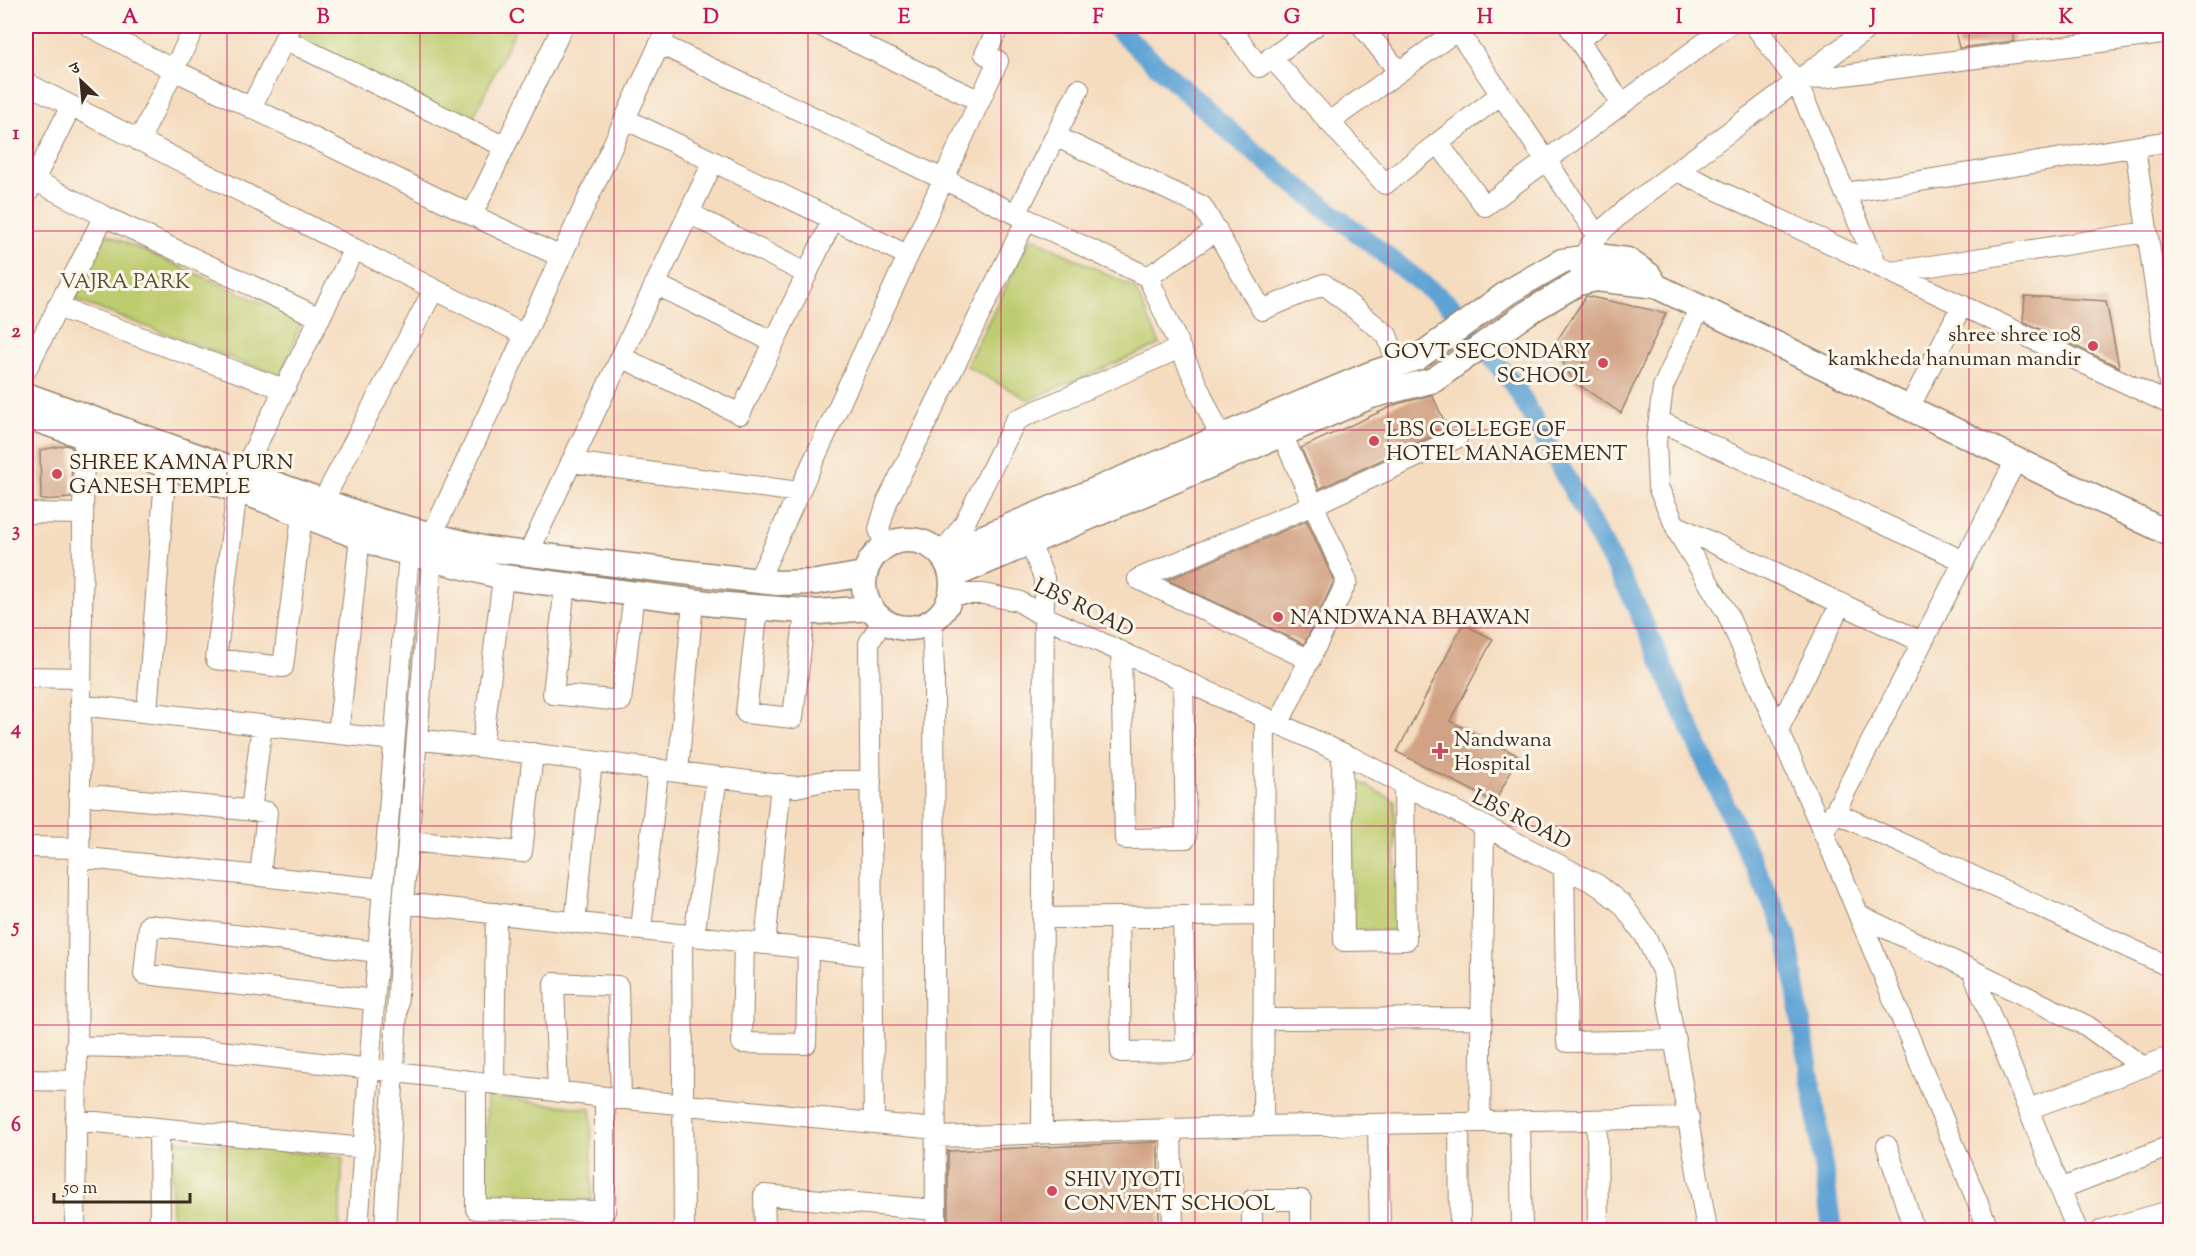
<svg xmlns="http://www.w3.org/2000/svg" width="2196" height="1256" viewBox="0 0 2196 1256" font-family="'Sorts Mill Goudy','Noto Serif Devanagari',serif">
	<rect width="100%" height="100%" fill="#fbf7ec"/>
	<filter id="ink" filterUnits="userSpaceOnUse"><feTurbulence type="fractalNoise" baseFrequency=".0167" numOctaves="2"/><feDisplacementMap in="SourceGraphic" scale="12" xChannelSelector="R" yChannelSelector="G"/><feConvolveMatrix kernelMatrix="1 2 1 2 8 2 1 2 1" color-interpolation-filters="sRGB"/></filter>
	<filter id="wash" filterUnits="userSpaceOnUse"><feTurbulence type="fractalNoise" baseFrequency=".008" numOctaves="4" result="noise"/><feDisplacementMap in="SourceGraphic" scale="24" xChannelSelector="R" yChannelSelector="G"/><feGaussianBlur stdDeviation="1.35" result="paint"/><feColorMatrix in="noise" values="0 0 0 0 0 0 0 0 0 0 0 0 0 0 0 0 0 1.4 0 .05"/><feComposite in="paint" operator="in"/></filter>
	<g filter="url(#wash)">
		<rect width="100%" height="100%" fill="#f5dcbf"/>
		<!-- green -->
		<path fill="#becc6f" stroke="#7c7b46" stroke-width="1.5" d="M300,26H517L471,122L294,38Z
			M106,234L302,320L280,376L75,300Z
			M1031,237L1135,288L1160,344L1029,400L966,366Z
			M1352,778L1395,801L1396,930L1353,931Z
			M487,1097L591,1109L592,1200L484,1198Z
			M171,1140L343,1157L339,1230H172Z"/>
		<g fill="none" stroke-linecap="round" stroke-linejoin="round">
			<!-- canal -->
			<path stroke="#5fa3d4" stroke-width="20" d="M1114,26L1245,145L1452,307L1517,389L1632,597L1709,770L1787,935L1815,1107L1832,1230"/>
		</g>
		<g id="blocks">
			<!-- building -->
			<path fill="#d2a284" d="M1954,26H2011L2014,41L1959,48Z
				M1586,296L1666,313L1621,413L1573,381L1554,345Z
				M2025,296L2106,301L2119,367L2023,321Z
				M1432,395L1448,429L1319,489L1301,448L1397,404Z
				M66,445L72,447L71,498L41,500L40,450Z
				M1307,521L1334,581L1304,644L1167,580Z
				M1463,624L1493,639L1450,721L1519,756L1495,802L1397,752Z
				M1158,1142L1159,1230H948V1151Z"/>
		</g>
	</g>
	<g filter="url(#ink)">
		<use href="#blocks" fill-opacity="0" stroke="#98836e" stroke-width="1.5"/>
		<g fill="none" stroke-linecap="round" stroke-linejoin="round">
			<!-- minor casing -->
			<g stroke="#98836e" stroke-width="22">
				<path id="minor" d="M89,26L174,70L472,215
					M821,26L980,101
					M1229,26L1259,67L1315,26
					M1362,26L1399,72
					M1569,26L1622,104
					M1755,26L1796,81L1877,265
					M1457,30L1597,235
					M284,39L505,147
					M1578,40L1598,26
					M855,42L863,26
					M660,44L1148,277L1226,449
					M1271,57L1385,184L1501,94
					M1798,81L2170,33
					M26,83L525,335
					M251,108L291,26
					M625,119L907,255
					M1329,122L1463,26
					M1055,136L1202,206L1262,310L1324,284L1387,335L1397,364
					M139,141L195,26
					M1438,143L1485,206L1727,26
					M2135,147L2170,390
					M1677,171L2170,404
					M26,176L104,216L320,318
					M1845,193L2170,141
					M26,196L71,106
					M689,213L807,274
					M1016,214L1079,89
					M561,257L472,215L563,26
					M1580,269C1585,241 1611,223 1631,205L1871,26
					M1892,272L2147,232
					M1148,277L1217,230
					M655,284L774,342
					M57,307L284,389
					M1700,307L1663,387L1656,442L1658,487L1679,534L1727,613L1842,875L1989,1230
					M621,357L740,414L833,219
					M26,370L104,216
					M1909,408L1962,305
					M1659,421L1964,561
					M571,462L799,492
					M243,472L354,249
					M237,490L216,659L283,667L302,515
					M323,501L434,289
					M26,513L83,514
					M1675,525L1922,642
					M1030,543L1044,578L1042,1134
					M885,546L879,529L887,502L1027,219
					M528,554L713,162
					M941,555L964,524L1016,420L1180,348
					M758,581L998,61L985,54L999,27L998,26
					M565,585L553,694L621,701L634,593
					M952,594H983L1018,601L1043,616L1351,757L1598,885L1623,905L1645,936L1663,973L1707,1230
					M758,607L746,713L793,718L805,611
					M932,622L934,672L936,1230
					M1121,651L1125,839L1186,838L1183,680
					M1310,660L1138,579L1313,505L1457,438
					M26,677L81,678
					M80,705L394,740
					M147,712L166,465
					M1279,723L1347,581L1282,434
					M1778,730L1841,603
					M338,734L360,537
					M417,739L796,787L824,781H871
					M482,747L503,577
					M1342,753L1344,941L1406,940L1404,785
					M678,772L693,601
					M79,794L267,812L260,876
					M251,811L262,725
					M1834,812L2170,967
					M1824,833L2016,460
					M408,841L522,852L533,753
					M26,847L78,848
					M78,857L383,889
					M1564,868L1567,1042L1676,1040
					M403,903L872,956
					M1859,915L2087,1026L2143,1067
					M1119,917L1121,1052L1186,1051L1183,916
					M1043,918L1264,915
					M575,923L592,761
					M641,930L658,769
					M682,934L684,1230
					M694,936L717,777
					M744,941L742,1043L806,1044L808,949
					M765,944L781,784
					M1972,970L2077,1230
					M374,1000L144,974L149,925L378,952
					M1264,1019L1482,1018
					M76,1046L204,1049L605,1097L936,1129
					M26,1080L76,1081
					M476,1082V1209L605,1211V1097
					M494,1084L496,913
					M558,1092L554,983L618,986L621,1098
					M2028,1109L2170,1057
					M75,1120L364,1148
					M1597,1120L1598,1230
					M1520,1121L1522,1230
					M1480,1122L1484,826
					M874,1123L869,643L882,621
					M1459,1123L1460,1230
					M1378,1124L1380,1230
					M1263,1126L1265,717
					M1171,1129L1173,1230
					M159,1130L160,1230
					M936,1137L1263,1126L1689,1118
					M1887,1146L1914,1230
					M2060,1189L2170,1146
					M75,1230L84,437
					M358,1230L369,1069L409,553L420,544
					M385,1230L403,903L432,559V535L668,26
					M765,1230L764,1195L936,1210
					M1252,1230V1200H1301V1230
					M2102,1230L2170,1211"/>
			</g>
			<!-- tertiary casing -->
			<g stroke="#98836e" stroke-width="27">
				<path id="tertiary" d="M26,395L376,520L486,549L777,583L817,582L864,574
					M26,416L262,499L385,547L503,577L715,604L818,612L870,608
					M864 584a44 44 0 1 1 88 0a44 44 0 1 1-88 0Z
					M941,555L1370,374L1417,358L1510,291L1562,261L1597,256L1627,260L1649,275L1656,286
					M953,576L1371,396L1434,380L1527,313L1578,283L1596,279L1656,286L2170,534"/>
			</g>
			<!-- minor -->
			<use href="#minor" stroke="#fff" stroke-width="20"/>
			<!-- tertiary -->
			<use href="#tertiary" stroke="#fff" stroke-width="24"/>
		</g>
	</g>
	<!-- grid -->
	<path fill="none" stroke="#c2185b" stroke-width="1.5" stroke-opacity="0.55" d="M227,26V1230M420,26V1230M614,26V1230M808,26V1230M1001,26V1230M1195,26V1230M1388,26V1230M1582,26V1230M1776,26V1230M1969,26V1230M26,231H2170M26,430H2170M26,628H2170M26,826H2170M26,1025H2170"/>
	<!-- markers -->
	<g fill="#d1495b" stroke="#fbf7ec" stroke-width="2">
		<circle cx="2093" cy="346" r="6"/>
		<circle cx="1603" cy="363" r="6"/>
		<circle cx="1374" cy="441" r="6"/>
		<circle cx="57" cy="474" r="6"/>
		<circle cx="1278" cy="617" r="6"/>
		<path d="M1437 742h6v6h6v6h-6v6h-6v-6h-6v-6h6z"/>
		<circle cx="1052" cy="1191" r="6"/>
	</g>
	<g text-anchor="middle" stroke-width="6" stroke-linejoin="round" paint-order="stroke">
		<!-- park labels -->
		<g font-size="21" fill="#5c5232" stroke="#fbf7ec">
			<text x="125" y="288">VAJRA PARK</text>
		</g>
		<!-- poi labels -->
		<g font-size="21" fill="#3b2a1e" stroke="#fbf7ec" text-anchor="start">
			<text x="2081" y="341" text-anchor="end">shree shree 108<tspan x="2081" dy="24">kamkheda hanuman mandir</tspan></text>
			<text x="1591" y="358" text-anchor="end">GOVT SECONDARY<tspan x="1591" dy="24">SCHOOL</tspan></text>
			<text x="1386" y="436">LBS COLLEGE OF<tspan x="1386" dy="24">HOTEL MANAGEMENT</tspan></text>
			<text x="69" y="469">SHREE KAMNA PURN<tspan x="69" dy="24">GANESH TEMPLE</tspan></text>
			<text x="1290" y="624">NANDWANA BHAWAN</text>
			<text x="1454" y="746">Nandwana<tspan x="1454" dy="24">Hospital</tspan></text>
			<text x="1064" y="1186">SHIV JYOTI<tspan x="1064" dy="24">CONVENT SCHOOL</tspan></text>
		</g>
		<!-- street labels -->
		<g font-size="21" fill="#3b2a1e" stroke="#fbf7ec">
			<text transform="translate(1084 607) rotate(26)" y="7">LBS ROAD</text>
			<text transform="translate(1522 819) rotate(27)" y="7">LBS ROAD</text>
		</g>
	</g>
	<!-- margin -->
	<rect width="2196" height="1256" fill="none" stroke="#fbf7ec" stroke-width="66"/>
	<!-- north arrow -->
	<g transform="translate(81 81) rotate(334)" stroke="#fbf7ec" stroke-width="4.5" paint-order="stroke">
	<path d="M0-4.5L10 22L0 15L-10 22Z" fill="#3b2a1e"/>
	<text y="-9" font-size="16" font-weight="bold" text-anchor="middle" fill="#3b2a1e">उ</text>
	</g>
	<!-- scale -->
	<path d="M54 1193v9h136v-9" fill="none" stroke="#3b2a1e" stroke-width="3"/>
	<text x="63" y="1193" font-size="18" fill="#3b2a1e" stroke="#fbf7ec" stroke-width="4.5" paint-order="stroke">50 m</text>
	<rect x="33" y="33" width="2130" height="1190" fill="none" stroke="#c2185b" stroke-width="2"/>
	<g font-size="20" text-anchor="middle" font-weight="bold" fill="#c2185b">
		<text x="130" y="23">A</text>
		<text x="323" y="23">B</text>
		<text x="517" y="23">C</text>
		<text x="711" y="23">D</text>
		<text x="904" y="23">E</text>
		<text x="1098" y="23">F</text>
		<text x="1292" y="23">G</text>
		<text x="1485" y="23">H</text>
		<text x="1679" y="23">I</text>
		<text x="1873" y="23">J</text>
		<text x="2066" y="23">K</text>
		<text x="16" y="139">1</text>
		<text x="16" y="337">2</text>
		<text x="16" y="536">3</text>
		<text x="16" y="734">4</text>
		<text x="16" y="932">5</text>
		<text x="16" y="1131">6</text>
	</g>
</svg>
